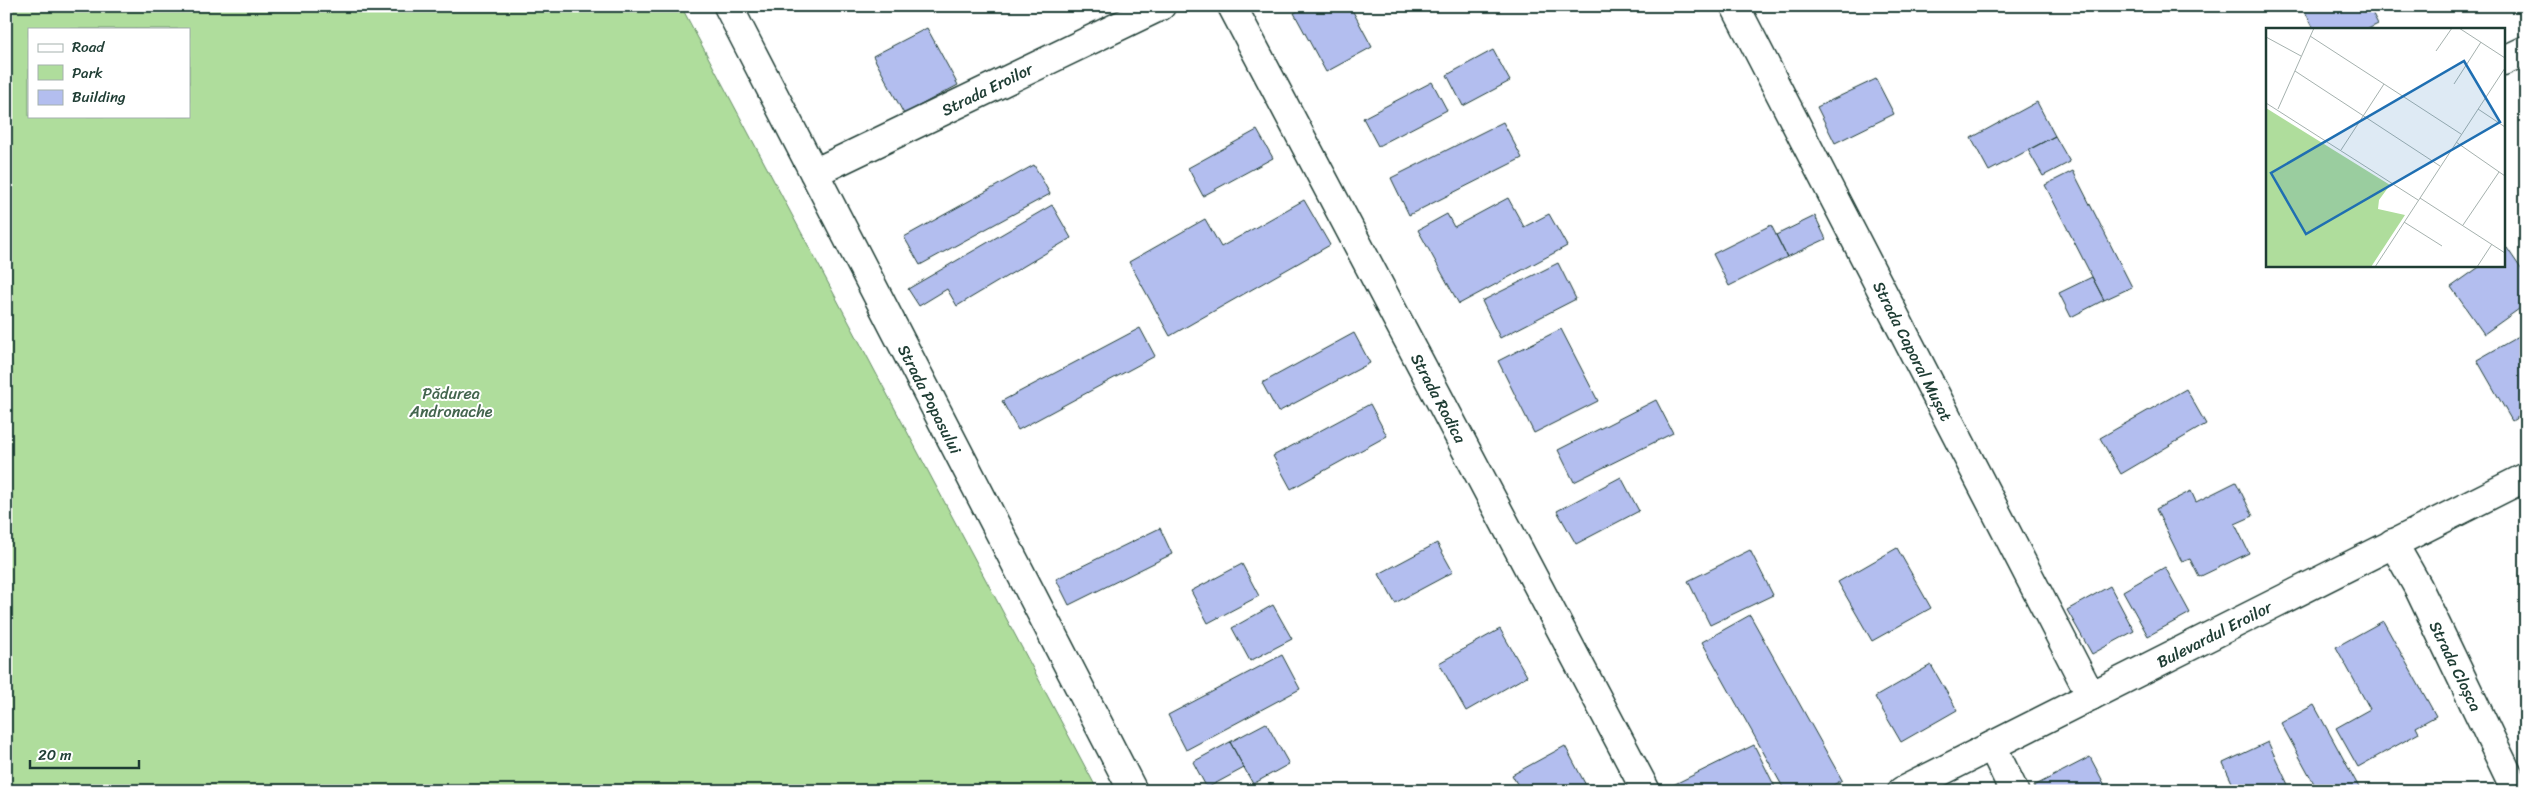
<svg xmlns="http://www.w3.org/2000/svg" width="2532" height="797" viewBox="0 0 2532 797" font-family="Sriracha,sans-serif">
	<rect width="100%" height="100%" fill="#fff"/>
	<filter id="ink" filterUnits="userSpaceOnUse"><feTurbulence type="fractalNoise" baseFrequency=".02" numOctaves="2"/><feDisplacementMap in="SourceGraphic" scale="10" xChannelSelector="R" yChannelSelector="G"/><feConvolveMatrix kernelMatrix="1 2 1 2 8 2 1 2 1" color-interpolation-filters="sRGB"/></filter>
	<g filter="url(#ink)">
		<!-- green -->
		<path fill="#afdd9c" stroke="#678d68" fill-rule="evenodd" d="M6,6H681L1098,791H6ZM29,29H189V116H29Z"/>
		<!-- building -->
		<path fill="#b3beef" stroke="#1f3d34" d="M1307,6H1350L1372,47L1326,72L1294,13Z
			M2302,6H2369L2378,24L2368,29H2314Z
			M927,28L958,85L904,114L873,56Z
			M1493,50L1510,81L1463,106L1447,75Z
			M1876,79L1894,114L1835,143L1817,107Z
			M1432,82L1447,110L1378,146L1363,118Z
			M2037,102L2055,136L1989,171L1971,138Z
			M1503,122L1522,158L1409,215L1391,178Z
			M1257,130L1273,158L1203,196L1188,168Z
			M2055,136L2070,162L2043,176L2028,150Z
			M1034,165L1050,194L920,265L904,237Z
			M2073,171L2132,287L2104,300L2045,185Z
			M1508,198L1524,227L1549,214L1567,246L1459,304L1418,230L1447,214L1454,227Z
			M1304,200L1330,245L1170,336L1129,262L1205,219L1221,247Z
			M1052,205L1071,238L957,306L947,289L919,306L908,289Z
			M1815,216L1826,239L1787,257L1776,235Z
			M1771,225L1787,257L1729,286L1713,254Z
			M2507,248L2526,276V304L2484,334L2451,287L2482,265H2503V251Z
			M1558,263L1576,299L1500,338L1482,301Z
			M2092,277L2104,300L2071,317L2059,293Z
			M1140,328L1155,356L1018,430L1002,401Z
			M1561,329L1598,401L1534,433L1498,361Z
			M2526,332V412L2512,421L2477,360Z
			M1354,333L1370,363L1278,412L1262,383Z
			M2186,389L2206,424L2121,474L2100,438Z
			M1656,400L1673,433L1574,482L1558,450Z
			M1370,404L1387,436L1291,489L1273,456Z
			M1621,477L1639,511L1576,544L1557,511Z
			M2236,482L2253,516L2235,524L2249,553L2199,577L2190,559L2182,562L2156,509L2191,491L2196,502Z
			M1160,528L1172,554L1069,605L1056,579Z
			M1437,543L1453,572L1395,603L1379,574Z
			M1897,548L1931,608L1872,641L1838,582Z
			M1750,550L1773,595L1710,625L1688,581Z
			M1242,564L1259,596L1208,623L1191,591Z
			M2165,567L2190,613L2148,636L2123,591Z
			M2110,586L2134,631L2092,654L2067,610Z
			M1273,605L1292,639L1250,661L1232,628Z
			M1750,615L1842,780L1823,791H1785L1702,642Z
			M2383,621L2436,716L2416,727L2419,733L2358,767L2336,728L2370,709L2336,647Z
			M1500,629L1527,676L1466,711L1439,663Z
			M1282,655L1300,689L1186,750L1168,715Z
			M1931,665L1957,710L1901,742L1875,697Z
			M2314,705L2361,791H2318L2281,723Z
			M1266,723L1289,764L1253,784L1230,742Z
			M1230,742L1244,768L1207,788L1193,762Z
			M2268,742L2291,791H2236L2223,763Z
			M1754,745L1777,791H1666L1665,789Z
			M1565,746L1589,791H1521L1512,775Z
			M2090,757L2108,791H2036L2034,786Z
			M1271,784L1274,791H1257Z"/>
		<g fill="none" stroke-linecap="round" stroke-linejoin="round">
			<!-- minor casing -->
			<g stroke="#1f3d34" stroke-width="31">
				<path id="minor" d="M728,6L1133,791
					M1232,6L1646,791
					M1735,6L2091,696
					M2503,61L2526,50
					M814,173L1161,6
					M2393,543L2418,587L2516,791
					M1992,746L2014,791"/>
			</g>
			<!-- major casing -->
			<g stroke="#1f3d34" stroke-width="31">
				<path id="major" d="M1902,791L2526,477"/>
			</g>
			<!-- minor -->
			<use href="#minor" stroke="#fff" stroke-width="28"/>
			<!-- major -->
			<use href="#major" stroke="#fff" stroke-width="28"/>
		</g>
	</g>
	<g text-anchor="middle" stroke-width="4" stroke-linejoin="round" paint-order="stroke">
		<!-- street labels -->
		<g font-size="16" fill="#1f3d34" stroke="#fff">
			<text transform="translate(987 89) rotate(-26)" y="6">Strada Eroilor</text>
			<text transform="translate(1913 351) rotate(63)" y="6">Strada Caporal Mușat</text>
			<text transform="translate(1439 398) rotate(62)" y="6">Strada Rodica</text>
			<text transform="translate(930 399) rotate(63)" y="6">Strada Popasului</text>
			<text transform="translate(2214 634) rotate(-27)" y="6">Bulevardul Eroilor</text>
			<text transform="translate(2456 666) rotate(64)" y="6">Strada Cloșca</text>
		</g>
		<!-- park labels -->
		<g font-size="16" fill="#43654e" stroke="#fff">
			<text x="451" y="399">Pădurea<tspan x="451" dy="18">Andronache</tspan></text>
		</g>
	</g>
	<!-- overview -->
	<g transform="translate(2266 28)">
		<rect width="239" height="239" fill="#fff"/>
		<path d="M0,80L124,157L113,172L112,181L139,187L105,239H0Z" fill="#afdd9c"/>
		<path fill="none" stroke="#a5b1ae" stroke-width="1" d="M193,0L239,30M44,8L195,106M0,9L35,28M170,23L186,0M29,43L174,138M188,56L215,14M0,75L152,172M12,81L48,0M212,81L239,99M190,114L239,148M75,122L118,56M154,170L239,225M138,194L176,218M197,197L233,144M109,239L239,40M211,239L226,216"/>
		<path fill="#1f6fb2" fill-opacity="0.15" stroke="#1f6fb2" stroke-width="2.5" d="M198,33L234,94L40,206L5,145Z"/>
		<rect width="239" height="239" fill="none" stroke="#1f3d34" stroke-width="2.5"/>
	</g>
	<!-- margin -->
	<rect width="2532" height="797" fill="none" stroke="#fff" stroke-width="25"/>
	<rect x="12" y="12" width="2507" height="772" fill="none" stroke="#1f3d34" stroke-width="2" filter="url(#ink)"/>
	<!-- legend -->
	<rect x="28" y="28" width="162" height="90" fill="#ffffff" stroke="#a5b1ae"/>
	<rect x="38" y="44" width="25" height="8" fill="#ffffff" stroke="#a5b1ae"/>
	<text x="72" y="52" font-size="15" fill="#1f3d34">Road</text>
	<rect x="38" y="65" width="25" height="15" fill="#afdd9c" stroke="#a5b1ae"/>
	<text x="72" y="78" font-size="15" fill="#1f3d34">Park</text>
	<rect x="38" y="90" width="25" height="15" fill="#b3beef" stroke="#a5b1ae"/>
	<text x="72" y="102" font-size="15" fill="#1f3d34">Building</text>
	<!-- scale -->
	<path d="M30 760v8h109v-8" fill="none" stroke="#1f3d34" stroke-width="2.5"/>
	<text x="38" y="760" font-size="15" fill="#1f3d34" stroke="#ffffff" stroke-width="4" paint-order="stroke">20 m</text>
</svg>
